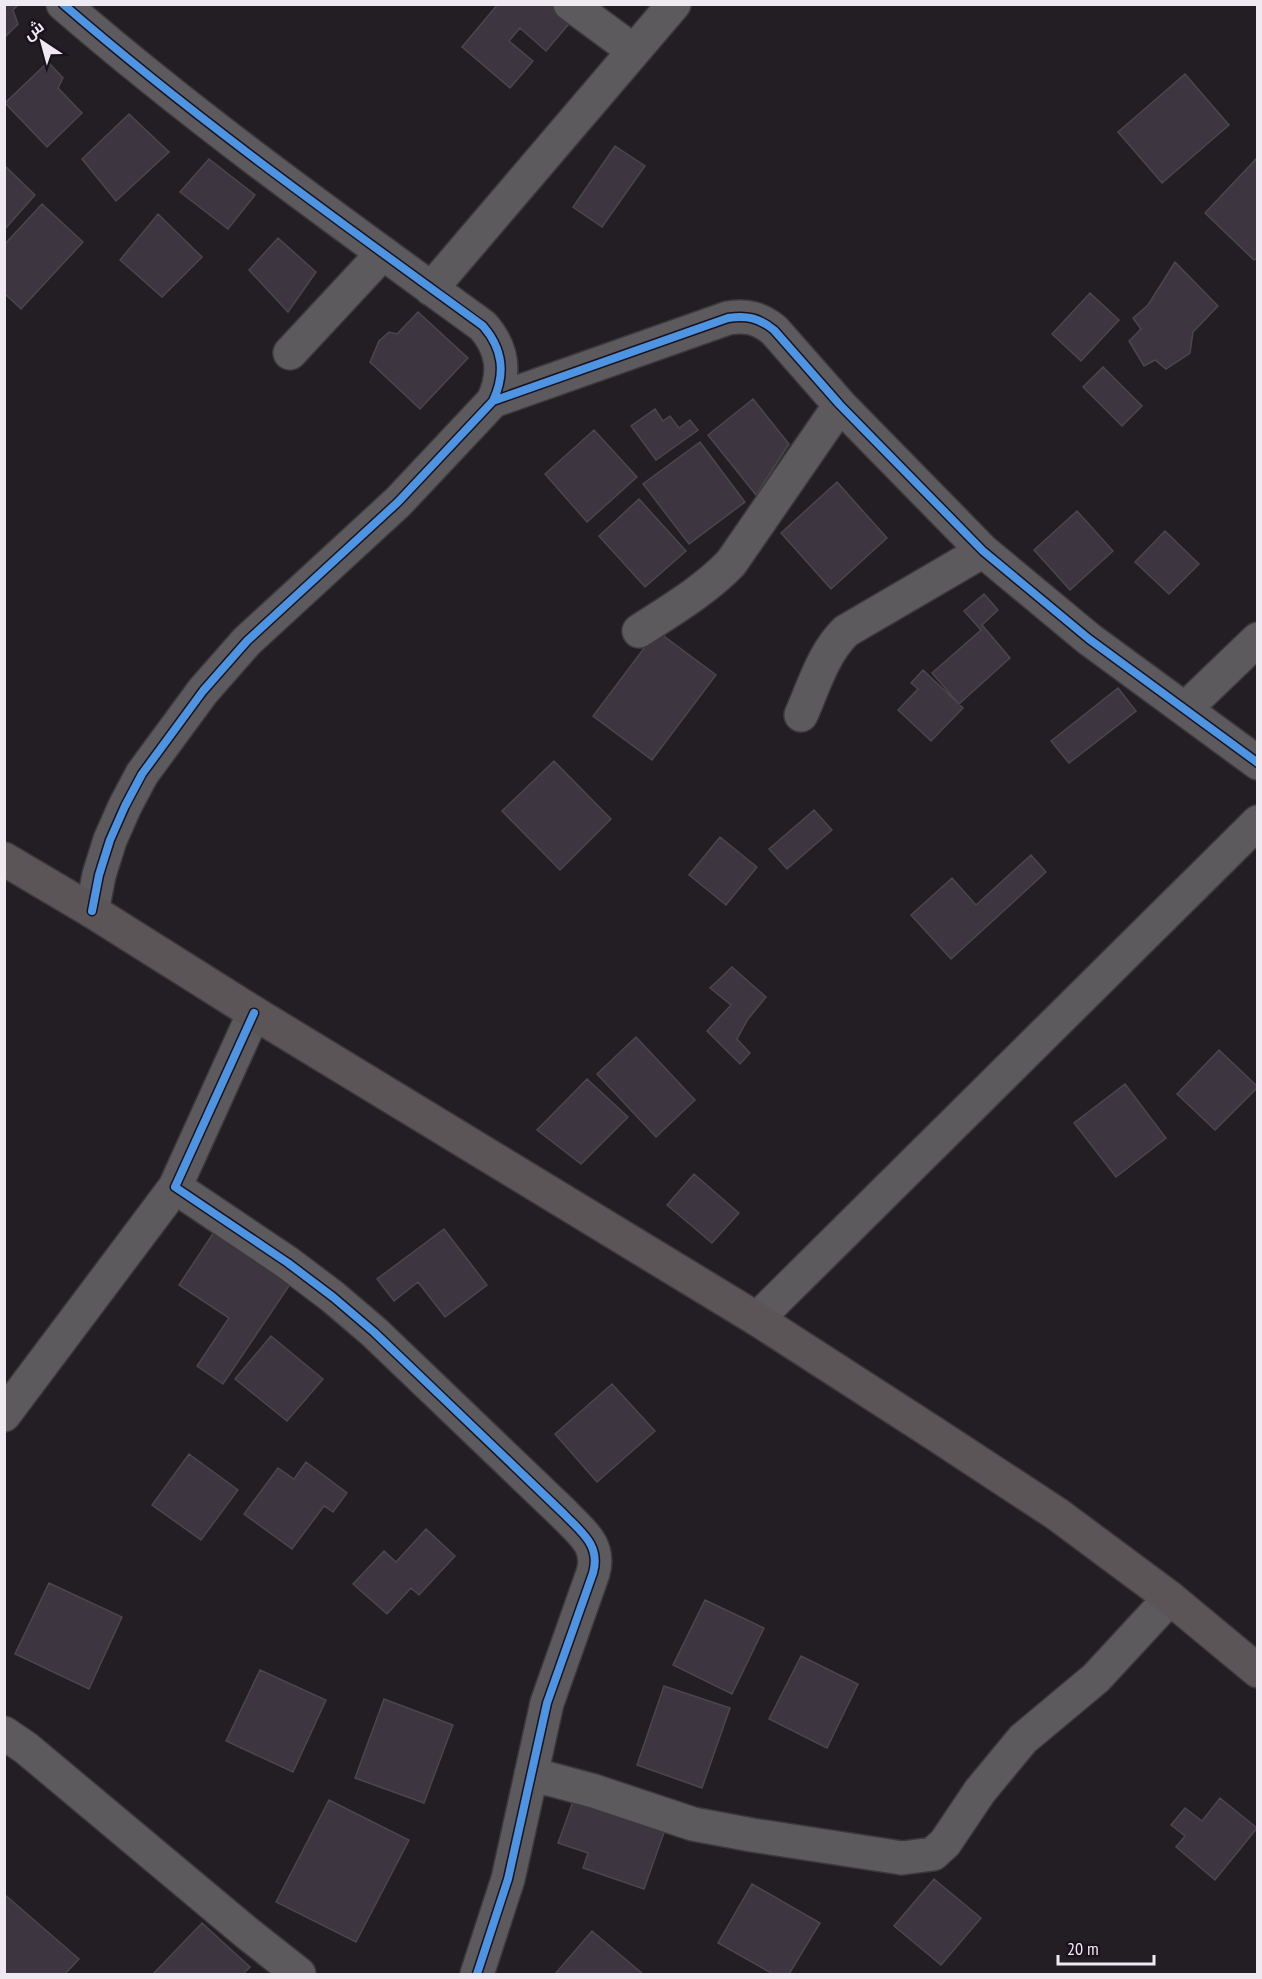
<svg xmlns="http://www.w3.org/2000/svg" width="1262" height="1979" viewBox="0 0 1262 1979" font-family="'PT Sans Narrow',Cairo,sans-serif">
	<rect width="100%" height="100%" fill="#221e23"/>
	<!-- building -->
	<path fill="#3d3640" stroke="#4a474c" stroke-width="1.5" d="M4,4H19L13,10L18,24L4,38Z
		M498,4H556L573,19L546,51L520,28L509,41L533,61L510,88L462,47Z
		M48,62L63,78L58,88L82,113L47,147L5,103Z
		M1185,74L1229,125L1162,183L1118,132Z
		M129,114L169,152L116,201L82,159Z
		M615,146L645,166L602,227L573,207Z
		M1258,157V257L1254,260L1205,213Z
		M209,159L255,195L228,229L180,192Z
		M4,165L35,195L4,230Z
		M42,204L83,242L21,309L4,293V245Z
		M158,214L202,257L162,297L120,260Z
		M278,238L316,272L288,312L249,270Z
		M1175,262L1218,306L1193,332L1190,353L1166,369L1155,360L1144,366L1129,341L1141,329L1133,318L1148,305Z
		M1090,293L1119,320L1081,361L1052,334Z
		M418,312L468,358L420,409L370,362L379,341L389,332L397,334Z
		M1103,367L1142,406L1122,426L1083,387Z
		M753,399L789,444L756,495L708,435Z
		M655,409L663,421L670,416L679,428L690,420L698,430L656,460L631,426Z
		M594,430L637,477L587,522L545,474Z
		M700,442L745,502L689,544L643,484Z
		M837,482L887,538L831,589L781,533Z
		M639,499L686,551L645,587L599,536Z
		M1077,511L1113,551L1070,590L1034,550Z
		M1165,531L1199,564L1169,594L1135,562Z
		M984,594L998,610L982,625L1010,658L959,704L932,673L981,630L964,611Z
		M657,631L716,675L652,760L593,716Z
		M923,670L963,708L931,741L898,710L918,689L911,683Z
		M1118,688L1136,711L1069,763L1051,741Z
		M554,761L611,819L560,870L502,811Z
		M814,810L832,830L787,869L769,849Z
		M720,837L757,867L726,905L689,875Z
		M1031,855L1046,872L951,959L911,915L952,878L976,905Z
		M732,967L766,997L748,1019L737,1039L750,1053L740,1064L707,1031L731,1005L710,988Z
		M636,1037L695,1100L656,1137L597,1074Z
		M1219,1050L1258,1087L1215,1130L1177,1094Z
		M587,1079L628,1117L581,1164L537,1130Z
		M1125,1084L1166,1138L1116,1177L1074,1123Z
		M694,1174L739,1213L712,1243L667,1205Z
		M216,1229L293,1280L223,1384L197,1366L229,1318L179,1285Z
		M444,1229L487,1285L445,1317L418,1282L394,1301L377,1279Z
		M271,1336L323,1379L287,1421L235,1379Z
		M612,1384L655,1431L597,1482L555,1434Z
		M189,1454L238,1490L201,1540L152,1505Z
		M306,1462L347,1493L333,1512L324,1506L292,1549L244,1514L278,1468L294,1479Z
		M426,1529L455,1556L419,1595L411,1588L387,1614L353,1584L384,1551L396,1562Z
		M49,1583L122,1617L89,1689L15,1654Z
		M705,1600L764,1628L732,1694L673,1665Z
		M801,1656L858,1684L827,1748L769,1719Z
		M260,1670L326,1700L293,1772L226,1741Z
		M664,1686L730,1708L702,1788L637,1765Z
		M384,1699L453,1725L424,1803L355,1778Z
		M575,1796L666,1827L644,1889L583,1868L588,1853L558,1843Z
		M1220,1798L1257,1828L1215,1880L1176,1847L1185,1836L1171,1825L1185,1808L1202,1821Z
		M329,1800L409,1840L356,1942L276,1902Z
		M934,1879L981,1918L941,1965L894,1926Z
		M752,1884L820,1923L789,1974H773L718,1943Z
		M4,1894L79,1959L65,1974H4Z
		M202,1923L250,1967L243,1974H153Z
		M592,1931L643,1974H555Z"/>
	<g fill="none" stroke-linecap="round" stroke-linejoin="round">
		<!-- street casing -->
		<g stroke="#3c393d" stroke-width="36">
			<path id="street" d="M63,4C197,120 340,222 483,326C503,349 506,373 493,401L398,502L247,641L203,691L142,774L125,806L110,840L99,875L92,911
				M570,4L634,51
				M431,289L674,4
				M290,353L383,253
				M493,401L728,318C747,315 759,318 774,330L840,405L983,551L1089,639L1258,763
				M639,631C671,610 704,591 731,563L840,405
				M1185,709L1258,639
				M801,715C814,686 823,653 846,631L983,551
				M254,1013L175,1187L288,1263L333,1297L374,1332L564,1514C581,1532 601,1545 593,1573L547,1703L508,1879L477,1974
				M757,1319L1258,822
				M4,1415L175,1187
				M4,1733L26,1748L247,1933L299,1974
				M531,1774L594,1791L693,1824L752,1835L902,1858L933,1854L945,1843L980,1791L1023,1739L1096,1678L1170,1598"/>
		</g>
		<!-- secondary casing -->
		<g stroke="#3c393d" stroke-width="36">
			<path id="secondary" d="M4,859L92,911L254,1013L757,1319L932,1432L1057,1514L1170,1598L1258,1671"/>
		</g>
		<!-- street -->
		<use href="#street" stroke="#5d5a5e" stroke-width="33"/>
		<!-- secondary -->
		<use href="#secondary" stroke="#5b5558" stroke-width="33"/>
		<!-- cycleway casing -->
		<g stroke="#1a121d" stroke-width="11">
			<path id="cycleway" d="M63,4C197,120 340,222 483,326C503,349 506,373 493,401L398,502L247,641L203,691L142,774L125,806L110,840L99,875L92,911
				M493,401L728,318C747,315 759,318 774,330L840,405L983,551L1089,639L1258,763
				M254,1013L175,1187L288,1263L333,1297L374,1332L564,1514C581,1532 601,1545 593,1573L547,1703L508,1879L477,1974"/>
		</g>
		<!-- cycleway -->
		<use href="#cycleway" stroke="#4d94e3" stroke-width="8"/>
	</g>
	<!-- border -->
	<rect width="1262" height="1979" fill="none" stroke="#efeaf1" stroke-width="12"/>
	<!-- north arrow -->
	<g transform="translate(42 42) rotate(324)" stroke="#1a121d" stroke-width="4.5" paint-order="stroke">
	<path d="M0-4.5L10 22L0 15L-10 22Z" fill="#efeaf1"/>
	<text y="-9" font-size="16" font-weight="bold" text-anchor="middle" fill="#efeaf1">ش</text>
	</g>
	<!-- scale -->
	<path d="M1058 1955v9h96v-9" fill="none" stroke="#efeaf1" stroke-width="3"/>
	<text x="1067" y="1955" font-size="18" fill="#efeaf1" stroke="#1a121d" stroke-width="4.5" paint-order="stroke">20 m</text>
</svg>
